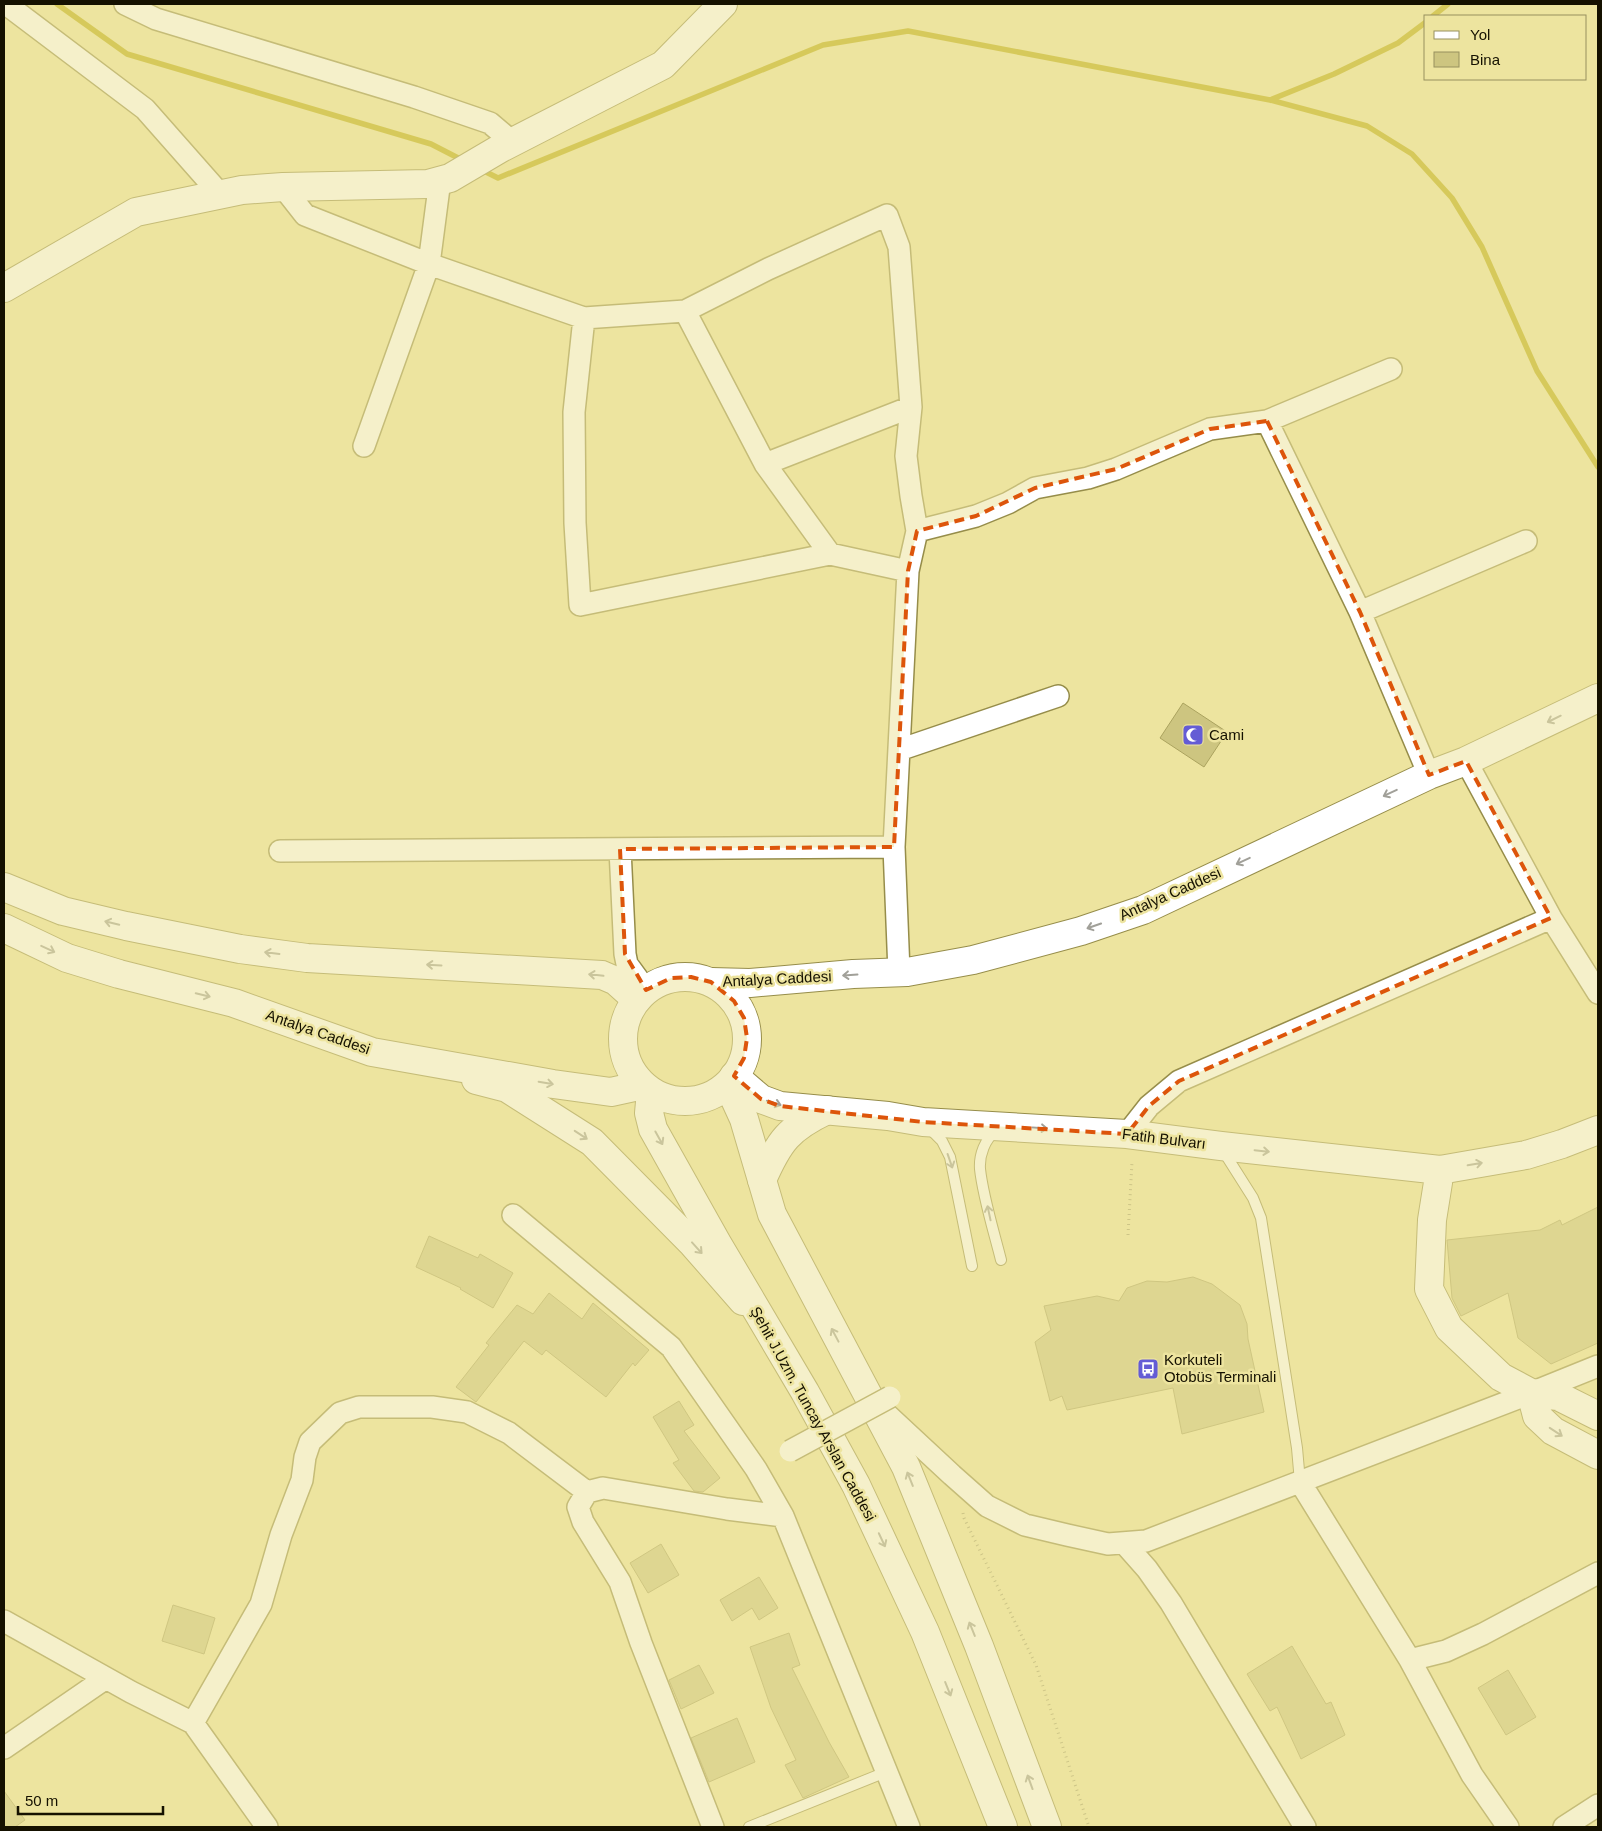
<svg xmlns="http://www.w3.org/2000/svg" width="1602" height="1831" viewBox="0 0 1602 1831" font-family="Arial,sans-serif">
	<rect width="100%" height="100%" fill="#ede49f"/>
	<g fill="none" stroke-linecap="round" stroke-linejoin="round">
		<!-- stream -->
		<path stroke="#bba90b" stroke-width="5.5" d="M57,4L127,54L431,144L464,161
			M1433,16L1448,4
			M1270,100L1334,74L1398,43L1426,22
			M482,170L498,178L823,45L908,31L1270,100L1367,126L1412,154L1452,198L1482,247L1537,371L1598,467"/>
	</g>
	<!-- building -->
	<path fill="#cdc580" stroke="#aba35f" d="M1183,703L1227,732L1204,767L1160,738Z
		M1598,1207V1343L1551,1364L1518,1338L1508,1293L1461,1316L1452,1298L1447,1240L1540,1230L1560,1220L1562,1225Z
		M429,1236L478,1258L480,1254L513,1273L493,1308L460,1289L461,1288L416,1267Z
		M1193,1277L1212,1284L1240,1305L1247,1324L1248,1339L1264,1412L1182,1434L1173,1388L1067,1410L1062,1396L1050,1401L1035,1342L1051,1330L1044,1306L1097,1296L1119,1301L1127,1288L1147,1281L1167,1282Z
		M549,1293L582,1319L593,1303L649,1350L635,1366L633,1363L606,1397L546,1350L542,1355L524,1341L476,1402L456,1387L489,1345L486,1343L517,1305L533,1314Z
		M679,1401L694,1425L684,1431L720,1478L703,1492L694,1491L673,1463L679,1460L653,1417Z
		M661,1544L679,1575L648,1593L630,1563Z
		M759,1577L778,1608L759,1620L752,1608L732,1621L720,1600Z
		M173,1605L215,1618L204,1654L162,1641Z
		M789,1633L800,1665L792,1668L829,1742L849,1777L803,1798L785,1765L796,1760L771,1708L750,1647Z
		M1292,1646L1326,1704L1331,1702L1345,1735L1301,1759L1277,1707L1270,1711L1247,1674Z
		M699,1665L714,1693L681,1709L669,1680Z
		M1508,1670L1536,1717L1506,1735L1478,1688Z
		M737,1718L755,1762L709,1782L691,1738Z
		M4,1791L25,1820L15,1827H4Z"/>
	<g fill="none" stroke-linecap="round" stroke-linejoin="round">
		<!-- lane casing -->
		<g stroke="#968d4a" stroke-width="12">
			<path id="lane" d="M929,1128L942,1141L950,1157L972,1266
				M996,1131C985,1139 979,1155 980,1169C983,1197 994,1232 1001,1260
				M1222,1149L1253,1198L1261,1218L1297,1448L1300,1482
				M749,1827L886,1772"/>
		</g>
		<!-- street casing -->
		<g stroke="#968d4a" stroke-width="24">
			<path id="street" d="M6,4L145,109L220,194
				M125,4L156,19L414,97L490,123L503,134L511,143
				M283,187L305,215L429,264L584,318L685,311L765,464L830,554L908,571
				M685,311L768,269L887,215L899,247L911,407L906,456L911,496L917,531L908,571L894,847L899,972
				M584,318L574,412L575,523L580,605L830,554
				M1267,421L1360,612L1429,775
				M364,446L429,264L440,180
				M765,464L911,407
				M917,531L976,516L1008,503L1035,488L1088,478L1116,469L1210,429L1267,421L1391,369
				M1360,612L1526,541
				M899,750L1058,696
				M620,849L625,954L627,964L646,990
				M280,851L894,847
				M1551,918L1598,993
				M1127,1134L1149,1106L1179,1081L1551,918L1466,761
				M513,1215L671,1347L756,1469L783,1516L909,1827
				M881,1409L952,1475L987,1506L1025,1525L1067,1535L1108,1544L1146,1541L1531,1393L1598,1366
				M1300,1482L1410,1660L1472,1775L1508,1827
				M1124,1543L1147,1569L1171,1603L1305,1827
				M4,1621L131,1692L193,1723L267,1827
				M1410,1660L1446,1651L1483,1634L1598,1573
				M193,1723L261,1604L281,1535L302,1480L305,1457L310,1442L340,1413L359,1407H432L467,1412L509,1433L587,1492
				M4,1748L106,1678
				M713,1827L641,1643L620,1582L583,1522L578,1507L587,1492L603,1488L727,1509L783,1516
				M1564,1827L1598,1805"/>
		</g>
		<!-- secondary casing -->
		<g stroke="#968d4a" stroke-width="30">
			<path id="secondary" d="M4,288L136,212L242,190L283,187L428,184L450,178L501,148L663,65L723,4
				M711,982L750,983L853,974L907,972L973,960L1081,931L1143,910L1429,775L1466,761L1598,698
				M734,1076L761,1099L780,1106L888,1116L923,1122L1127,1134L1221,1146L1440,1170L1526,1155L1562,1144L1598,1130
				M1440,1170L1432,1220L1429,1289L1449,1328L1501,1377L1531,1393L1558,1396L1598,1416
				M1531,1393L1537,1416L1553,1431L1598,1455"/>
		</g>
		<!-- primary casing -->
		<g stroke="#968d4a" stroke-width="30">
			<path id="primary" d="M476,1080L507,1088L592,1142L693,1244L743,1301
				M762,1180C779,1141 789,1128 827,1110"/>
		</g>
		<!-- highway casing -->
		<g stroke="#968d4a" stroke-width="30">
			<path id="highway" d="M4,887L63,911L126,926L240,949L307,958L602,975L616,981L636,999
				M4,928L67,958L119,974L234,1003L372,1052L553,1084L611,1092L643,1085
				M623 1039a62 62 0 1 1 124 0a62 62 0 1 1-124 0Z
				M728,1084L744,1119L772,1214L906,1467L979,1646L1047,1827
				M651,1091L649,1113L653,1129L717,1243L805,1392L856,1485L925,1632L1003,1827"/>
		</g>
		<!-- path -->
		<path stroke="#a69f6b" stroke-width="3" stroke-dasharray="1 4" stroke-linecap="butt" d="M1128,1235L1132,1162
			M963,1513L964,1518L1036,1665L1089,1827"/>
		<!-- lane -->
		<use href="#lane" stroke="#fff" stroke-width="10"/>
		<!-- street -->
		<use href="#street" stroke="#fff" stroke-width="21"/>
		<!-- secondary -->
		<use href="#secondary" stroke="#fff" stroke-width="28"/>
		<!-- primary -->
		<use href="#primary" stroke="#fff" stroke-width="28"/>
		<!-- highway -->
		<use href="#highway" stroke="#fff" stroke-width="28"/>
		<!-- street-bridge casing -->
		<g stroke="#968d4a" stroke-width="24" stroke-linecap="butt">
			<path id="street-bridge" d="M790,1451L890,1397"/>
		</g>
		<!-- street-bridge -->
		<use href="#street-bridge" stroke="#fff" stroke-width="21"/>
	</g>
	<!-- one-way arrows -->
	<defs><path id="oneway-shaft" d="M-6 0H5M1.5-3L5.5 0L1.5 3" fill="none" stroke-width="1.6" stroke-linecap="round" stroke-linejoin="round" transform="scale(1.25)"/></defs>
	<g stroke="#a1a099">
		<use href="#oneway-shaft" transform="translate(1554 719) rotate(154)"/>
		<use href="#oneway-shaft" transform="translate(1390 793) rotate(155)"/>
		<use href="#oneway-shaft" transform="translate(1243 861) rotate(155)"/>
		<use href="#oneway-shaft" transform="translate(112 923) rotate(-166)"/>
		<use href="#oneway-shaft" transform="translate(1094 926) rotate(161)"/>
		<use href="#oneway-shaft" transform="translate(48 949) rotate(25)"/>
		<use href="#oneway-shaft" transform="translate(272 953) rotate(-173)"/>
		<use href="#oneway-shaft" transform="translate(434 965) rotate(-177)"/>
		<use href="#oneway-shaft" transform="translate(596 975) rotate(-174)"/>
		<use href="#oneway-shaft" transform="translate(850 975) rotate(176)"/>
		<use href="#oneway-shaft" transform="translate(203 995) rotate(14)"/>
		<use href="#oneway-shaft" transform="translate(546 1083) rotate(10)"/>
		<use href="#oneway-shaft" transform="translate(774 1103) rotate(17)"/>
		<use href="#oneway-shaft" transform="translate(1040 1128) rotate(4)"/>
		<use href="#oneway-shaft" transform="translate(581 1135) rotate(33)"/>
		<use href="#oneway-shaft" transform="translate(659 1138) rotate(61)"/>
		<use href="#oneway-shaft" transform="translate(1262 1151) rotate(6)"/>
		<use href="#oneway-shaft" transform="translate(950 1161) rotate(71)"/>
		<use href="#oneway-shaft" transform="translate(1475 1164) rotate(-10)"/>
		<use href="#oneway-shaft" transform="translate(989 1213) rotate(-102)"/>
		<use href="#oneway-shaft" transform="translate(697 1248) rotate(48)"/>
		<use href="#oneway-shaft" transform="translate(835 1335) rotate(-118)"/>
		<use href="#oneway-shaft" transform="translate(1556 1432) rotate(33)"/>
		<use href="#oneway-shaft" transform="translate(910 1479) rotate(-112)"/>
		<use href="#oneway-shaft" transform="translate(882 1540) rotate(65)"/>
		<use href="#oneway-shaft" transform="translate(972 1629) rotate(-112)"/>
		<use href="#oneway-shaft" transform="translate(948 1689) rotate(68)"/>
		<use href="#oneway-shaft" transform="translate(1030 1782) rotate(-110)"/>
	</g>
	<!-- marked area -->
	<path d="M0 0H1602V1831H0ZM1267,421L1360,612L1429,775L1466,761L1551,918L1179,1081L1149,1106L1127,1134L923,1122L780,1106L761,1099L734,1076L744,1058L747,1038L744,1018L734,1001L711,982L691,977L671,978L646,990L625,954L620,849L894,847L908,571L917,531L976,516L1035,488L1116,469L1210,429Z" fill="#ede49f" fill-opacity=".55" fill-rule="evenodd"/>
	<path fill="none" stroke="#dd550b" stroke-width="4" stroke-dasharray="10 6" stroke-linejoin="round" d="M1267,421L1360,612L1429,775L1466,761L1551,918L1179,1081L1149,1106L1127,1134L923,1122L780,1106L761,1099L734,1076L744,1058L747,1038L744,1018L734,1001L711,982L691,977L671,978L646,990L625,954L620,849L894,847L908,571L917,531L976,516L1035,488L1116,469L1210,429Z"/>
	<!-- icons -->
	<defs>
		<g id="mosque-square" transform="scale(1.125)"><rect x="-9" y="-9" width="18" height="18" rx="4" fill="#645cd5" stroke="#ede49f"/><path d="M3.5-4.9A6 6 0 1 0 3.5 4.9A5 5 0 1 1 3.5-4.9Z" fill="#fff"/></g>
		<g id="bus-square" transform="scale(1.125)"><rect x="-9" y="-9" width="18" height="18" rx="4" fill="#645cd5" stroke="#ede49f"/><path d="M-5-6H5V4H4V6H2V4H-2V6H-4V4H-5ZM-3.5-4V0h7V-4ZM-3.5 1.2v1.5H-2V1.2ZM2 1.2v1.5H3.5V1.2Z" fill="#fff"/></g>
	</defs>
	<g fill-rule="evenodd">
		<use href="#mosque-square" x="1193" y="735"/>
		<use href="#bus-square" x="1148" y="1369"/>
	</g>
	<g text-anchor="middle" stroke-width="5" stroke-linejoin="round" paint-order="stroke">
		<!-- poi labels -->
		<g font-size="15" fill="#151100" stroke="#ede49f" text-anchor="start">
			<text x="1209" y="740">Cami</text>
			<text x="1164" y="1365">Korkuteli<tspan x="1164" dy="17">Otobüs Terminali</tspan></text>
		</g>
		<!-- street labels -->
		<g font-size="15" fill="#151100" stroke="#ede49f">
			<text transform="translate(1170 894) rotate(-24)" y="5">Antalya Caddesi</text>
			<text transform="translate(777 979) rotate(-3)" y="5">Antalya Caddesi</text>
			<text transform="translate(318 1032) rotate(19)" y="5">Antalya Caddesi</text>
			<text transform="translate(1164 1139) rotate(7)" y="5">Fatih Bulvarı</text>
			<text transform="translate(813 1414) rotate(61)" y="5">Şehit J.Uzm. Tuncay Arslan Caddesi</text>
		</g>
	</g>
	<!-- border -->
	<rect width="1602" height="1831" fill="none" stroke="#151100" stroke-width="10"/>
	<!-- legend -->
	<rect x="1424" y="15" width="162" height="65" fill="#ede49f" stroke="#97905f"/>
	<rect x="1434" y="31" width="25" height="8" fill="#ffffff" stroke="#97905f"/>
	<text x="1470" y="40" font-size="15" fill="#151100">Yol</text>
	<rect x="1434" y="52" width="25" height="15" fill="#cdc580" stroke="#97905f"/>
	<text x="1470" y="65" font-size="15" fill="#151100">Bina</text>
	<!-- scale -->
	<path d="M18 1806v8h145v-8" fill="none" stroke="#151100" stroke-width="2.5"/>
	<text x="25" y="1806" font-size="15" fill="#151100" stroke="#ede49f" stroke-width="4" paint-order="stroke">50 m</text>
</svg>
